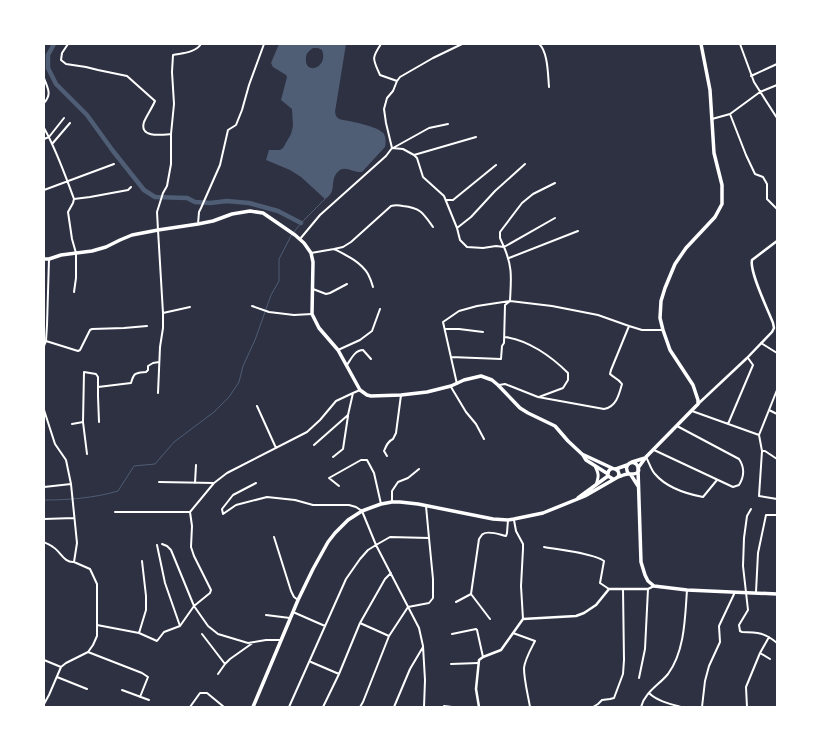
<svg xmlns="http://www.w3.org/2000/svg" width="821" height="751" viewBox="0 0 821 751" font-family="'Asap Condensed',sans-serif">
	<rect width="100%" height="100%" fill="#2d3142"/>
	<!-- water -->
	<path fill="#4f5d75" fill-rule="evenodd" d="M279,44H346L335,112L336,116L339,119C348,121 379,126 384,134C386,138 386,143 385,147L362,172C351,173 344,163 336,174C330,183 337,192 325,199L301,177L290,170L266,160L269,150H280L283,148L291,134L293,126L292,109L281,100L287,77L286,75L273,67L271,63ZM313,48H318L322,50C329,68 304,76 306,58C306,53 309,51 313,48Z"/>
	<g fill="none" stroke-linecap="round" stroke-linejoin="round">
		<!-- stream -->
		<path stroke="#4f5d75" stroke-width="1" d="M294,232L301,223L325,199
			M44,500C69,500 94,498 118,491L134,466L155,464L174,442L214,412L229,397L239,382L243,366L255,340L271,295L279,281V259L292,234"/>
		<!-- canal -->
		<path stroke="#4f5d75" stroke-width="4.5" d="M54,44L48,55V68L56,84L87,115L113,151L144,190L155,197L187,198L195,202L210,203L227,201L249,203L278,211L301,223"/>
		<!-- minor -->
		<path stroke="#fff" stroke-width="2" d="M68,44L62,53L61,60L66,64L86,67L98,70L127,76L155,101C152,108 147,115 144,122C139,138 161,135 171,134
			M539,44C548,51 548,76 549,87
			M740,44L754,82L777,118
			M751,76L777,64
			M44,78C48,89 52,94 44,103
			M397,81L400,77L433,58L462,44
			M730,114L746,155L755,174L763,177L767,184V199L777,209
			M712,119L730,114L760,92L777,85
			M44,128C57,151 65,175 74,199L73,203L68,212L72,239L76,253V278L74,292
			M44,139L49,137L64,118
			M52,144L70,123
			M392,148L403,149L414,155L417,158L423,177L444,196L457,228L460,240L467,247L483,248L496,246L504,247C513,268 511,279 510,301L505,305L504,343L502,346L501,359L451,357
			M393,148L429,128L448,124
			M414,155L476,137
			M555,183L533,194L522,203L500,232V238L504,247L555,218
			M44,190L114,164
			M74,199L90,197L128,190L131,187
			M446,200H453L496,165
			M198,224L199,212L201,208L220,165L228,130L236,125L242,110L249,85L264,44
			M457,228L471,217L495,191L525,164
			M300,239L320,215L386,156L392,148L386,123L384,109L387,98L393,91L397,81L380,75C373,59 371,59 381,44
			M334,249C346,255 361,262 368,274C370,278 372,283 373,287
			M311,253L334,249L343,247L351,242L391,206C395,205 398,205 403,206C421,208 423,213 433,227
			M509,258L578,231
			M313,289L326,294L330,293L347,284
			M252,306L269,312L294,315L312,314
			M163,313L190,307
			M445,329H459L483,332
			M505,337C528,340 551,356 568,373V380L563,388L539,397
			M46,341L78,351L80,350L90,330L92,329L124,328L147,326
			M761,343L777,353
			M44,346L46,341L47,325L49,259
			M338,350L360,340L372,331L380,309
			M347,365C351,359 355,350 363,350L371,359
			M457,384L443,322L459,311L477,306L510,301L552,306L598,315L629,326L642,330H663
			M499,385L505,384L538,397L604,409C616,407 619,395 622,384C618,378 614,378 610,374L611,370L629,326
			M98,387V396L99,422
			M451,387L466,412L476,424L484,439
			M777,390L759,435L762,451L759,496L777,499
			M158,393L160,347L163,328V313L158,230L157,212L163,193L167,186L171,164V134L174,104L172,72L173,55C182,53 195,53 201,44
			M257,406L276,448
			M44,410L55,444L66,460L71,484L77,543L74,562L90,569L97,584V636L93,645L88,652L66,663L61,667L49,695L44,704
			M769,410L777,414
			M692,411L759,435
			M72,424L83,422
			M728,424L753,365L748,358
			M314,445L348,415L353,393L360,390
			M654,450L733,487L739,485C744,477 745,468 739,459L677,426
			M762,451H765L777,459
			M87,454L83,422L84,372L96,374L98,377V387L131,383C134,372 136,373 146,372L148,370V366L153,363L159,362
			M387,456L384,451C386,446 388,441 393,439L396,433L401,395
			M333,457L343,449L348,416
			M646,457C649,462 651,470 655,474C666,487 687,494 703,497L717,480
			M159,482L214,483
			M195,483L196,465
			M256,483L233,495L222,509L223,514L236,505L267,497L295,500L313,505H349L356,507L362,511L376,545L419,628L423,646L425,680L424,707
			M339,486L329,478L361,460H367L374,473L381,504
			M44,487L71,484
			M392,502V491L398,482L408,478L419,469
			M426,506L429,538
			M751,509L747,516L744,538L743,566L748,610L739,625L740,631L742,632C758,632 765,633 777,643
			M115,512H190
			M44,519L74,518
			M514,520L516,531L523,544V549L521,586L523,619
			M274,537L291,591L294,597L298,600
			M44,542C47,544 51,545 53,547C61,552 64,563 74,562
			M162,544L167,546L171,550L194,606L208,626L218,634L248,643L266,640H281
			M157,545L165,583L180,626
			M544,547C559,550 593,553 604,561L600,583L609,589
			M756,592L758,553L766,515H777
			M471,594L479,539C480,538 482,534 483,534C488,530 501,535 506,536L507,533L508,520
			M456,602L471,594L490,619
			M293,612L325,626
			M266,615L290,618
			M360,623L389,636
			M97,625L139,633L157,641L164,632L180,626L194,606L210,593L211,590L194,556L191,547L192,526L190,512L214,483L227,473L307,432L320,420L336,401L353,393
			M139,633L146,610V596L142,561
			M513,633L535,641C531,649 525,659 524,668C524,680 528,695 530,707
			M202,634L225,664
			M452,634L476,629L477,630L483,657
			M88,652L142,673L148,677L140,697
			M760,653L770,659
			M44,660L61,667
			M311,662L339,674
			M451,664L478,663
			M218,674L225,664L230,659L254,642
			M57,677L87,689
			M639,678L645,649L648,589
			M122,690L149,700
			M649,693C657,701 670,704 681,707
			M444,706L452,707
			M190,707L200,693H207L224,707
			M289,707L346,579L360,559L368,550L376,545L390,537L429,538L433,579V598L429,603L408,607L389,636L363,702L360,707
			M323,707L339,674L360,623L385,579L391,573
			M394,707L410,669L423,647
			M593,707L598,704L602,700L610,699L614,698L623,674L624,660L623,589
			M641,707C645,692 659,685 668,674C685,651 685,617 687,590
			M702,707L705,681L709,666L720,642L719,626L735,592
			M747,707L746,687L760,653L769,637"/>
		<!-- tertiary -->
		<path stroke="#fff" stroke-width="2.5" d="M698,404L747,358L772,332L774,328L773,323C768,310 749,271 752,260L777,241
			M479,707L476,689L479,660L483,657L501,650L523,619L576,616L584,613L596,605L609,589H648L654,586"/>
		<!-- secondary -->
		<path stroke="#fff" stroke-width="3" d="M595,466C599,474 599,476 596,485"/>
		<!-- primary -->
		<path stroke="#fff" stroke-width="3.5" d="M44,259H49L61,255L92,251L106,247L120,240L132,235L158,230L198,224L213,221L232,214L250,211L263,213L295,235L304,243L311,253L313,262L312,314L319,328L338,350L360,390L367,395L371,396L401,395L427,392L451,386L464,380L481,376L492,380L498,385L520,408L528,413L555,426L568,441L583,455L586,460L608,474
			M584,455L612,468
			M632,462L645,458
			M638,468L646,457L698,404V400L693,385L670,350L663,330L660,318L661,301L665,288L675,264L686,248L715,217L722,204V185L714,153L710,90L701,44
			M616,469L627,465
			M638,469L641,562L645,575L648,581L654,586L687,590L777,594
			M631,475L638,486
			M618,477C621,476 625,474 628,474C632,474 641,475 638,467C635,458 621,464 629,474
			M578,498L582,495L608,476
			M253,707L298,600L313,569L328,542L335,533L348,520L362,511L381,504L392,502H400L418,504L493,519L508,520L514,519L543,513L585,496L618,477L619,474L618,471C613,466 607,469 608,476L613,479"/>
	</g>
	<!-- border -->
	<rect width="821" height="751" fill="none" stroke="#ffffff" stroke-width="90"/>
</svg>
